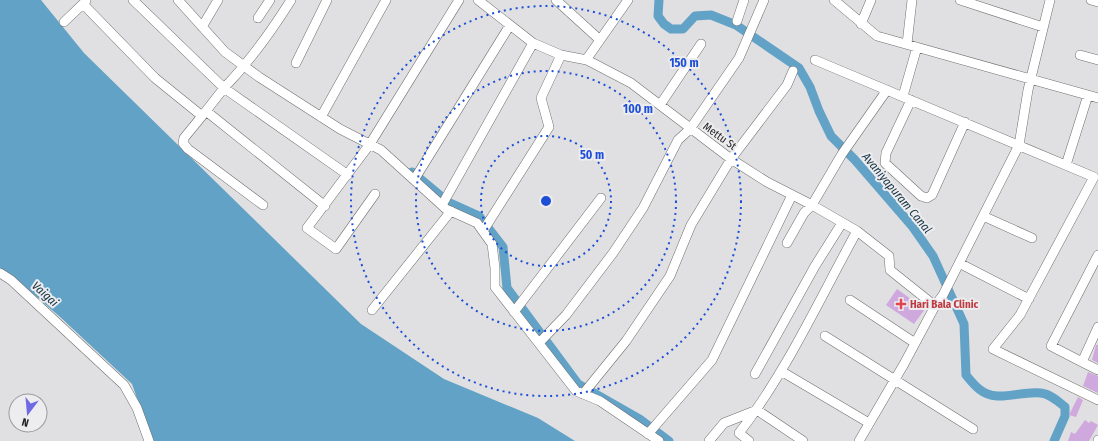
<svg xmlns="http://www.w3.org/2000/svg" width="1098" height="441" viewBox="0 0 1098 441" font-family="'Fira Sans Condensed',sans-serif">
	<rect width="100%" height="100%" fill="#e0e0e2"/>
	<!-- water -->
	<path fill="#61a2c6" d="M0,0H41L84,53L361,324L444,379L538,418L575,441H152L132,384L59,316L11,275L0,268Z"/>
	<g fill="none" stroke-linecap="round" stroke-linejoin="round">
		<!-- canal -->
		<path stroke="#61a2c6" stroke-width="9" d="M659,0L658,16L664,24L671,29H683L695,16L711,15L736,25L799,68L810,87L819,111L831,136L855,160L912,226L933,256L964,324L966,375C970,380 974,385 979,389C997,404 1020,390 1041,393C1050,394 1058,401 1065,407V416L1054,441
			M412,172L448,202L479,216L503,247L507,288L578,384L641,420L669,441"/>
	</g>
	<!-- building -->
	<path fill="#cfa8dd" d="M897,289L925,309L914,324L886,305Z
		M1096,345H1098V363L1092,360Z
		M1088,372L1098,376V393L1083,386Z
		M1078,397L1083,400L1076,417L1069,415Z
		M1085,420L1089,423L1091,421L1098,425L1089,441H1068L1071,432L1075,434Z"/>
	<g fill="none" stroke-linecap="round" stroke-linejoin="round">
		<!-- minor casing -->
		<g stroke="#6f6f70" stroke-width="10">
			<path id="minor" d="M133,0L224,88C250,61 271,32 291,0
				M178,0L225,52L259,77L340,129L381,150L446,209L477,223L492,244L495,268V287L576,391L600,401L659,441
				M478,0L533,43L561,55L587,60L631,83L731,159L767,182L812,205L857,231L889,256L890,270L935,306
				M556,0L600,40
				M834,0L877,36L1098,98
				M960,0L1043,27
				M1091,0L1098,2
				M83,4L155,78L202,116L224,88L348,175
				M258,18L270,0
				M737,21L744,0
				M64,22L86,1
				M861,24L871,0
				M202,27L218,0
				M907,44L912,0
				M1080,55L1098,60
				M586,60L628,0
				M815,60L1094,177L1020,315L993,349L1098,400
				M296,63L327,0
				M903,96L917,47
				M911,100L886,153L885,163L921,196L927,198L932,195L965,122
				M660,105L701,44
				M206,111L325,206
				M202,116L184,138L183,143L188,149L263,205
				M321,117L386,0
				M1066,165L1088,95
				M414,180L510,25
				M375,194L336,249L307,228L370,144L459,0
				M442,205L533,43
				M983,216L1032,238
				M483,231L549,127L541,98L561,55
				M787,243L804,213L812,205L842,154L887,90
				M959,263L1029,299
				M0,273L11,280L124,385L137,408L149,441
				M850,300L915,343
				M372,310L451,211
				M514,312L601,198
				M1098,327L1082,362L1098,370
				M825,336L973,429
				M539,343L566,315L613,253L643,208L678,140L690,129L739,58L764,0
				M1082,362L1051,346L1098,255
				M781,371L869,423
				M755,374L815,266L842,223
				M583,394L626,341L670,276L691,225L731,159L787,85L793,71
				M648,434L712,360L792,195
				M709,441L724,423L757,410L803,441
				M749,441L739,433C786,373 820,298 857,231
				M859,441L904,364L935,306L943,295L1019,145L1028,90L1050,0
				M1098,441V440"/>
		</g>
		<!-- minor -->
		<use href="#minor" stroke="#fff" stroke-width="9"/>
	</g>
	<!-- distance rings -->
	<g fill="none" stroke="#1d4ed8" stroke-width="2" stroke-dasharray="2 4">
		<circle cx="546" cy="201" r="65"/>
		<circle cx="546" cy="201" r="130"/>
		<circle cx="546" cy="201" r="195"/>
	</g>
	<!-- markers -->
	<path fill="#e0444e" stroke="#ededef" stroke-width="1.5" d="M899 298h4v4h4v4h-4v4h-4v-4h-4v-4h4z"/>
	<g text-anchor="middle" stroke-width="4" stroke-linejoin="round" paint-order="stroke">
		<!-- street labels -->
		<g font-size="11" fill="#212121" stroke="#ededef">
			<text transform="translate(720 136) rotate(36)" y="4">Mettu St</text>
		</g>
		<!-- health labels -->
		<g font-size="11" font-weight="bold" fill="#be3a42" stroke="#ededef" text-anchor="start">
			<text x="910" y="308">Hari Bala Clinic</text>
		</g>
		<!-- water labels -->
		<g font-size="12" font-style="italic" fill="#143243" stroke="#ededef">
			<text transform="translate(897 193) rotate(50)" y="4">Avaniyapuram Canal</text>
			<text transform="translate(45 294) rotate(42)" y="4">Vaigai</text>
		</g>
	</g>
	<circle cx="546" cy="201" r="6" fill="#1d4ed8" stroke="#ededef" stroke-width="2"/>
	<g font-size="12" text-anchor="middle" font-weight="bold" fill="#1d4ed8" stroke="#ededef" stroke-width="4" stroke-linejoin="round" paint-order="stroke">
		<text x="684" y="67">150 m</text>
		<text x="638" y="113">100 m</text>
		<text x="592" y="159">50 m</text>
	</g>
	<!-- north arrow -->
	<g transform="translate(28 413) rotate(196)"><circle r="19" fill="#ededef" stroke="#9b9b9d"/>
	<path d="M0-3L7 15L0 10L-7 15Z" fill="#6f6ae4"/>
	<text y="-6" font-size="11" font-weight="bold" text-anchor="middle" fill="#212121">N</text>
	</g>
</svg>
